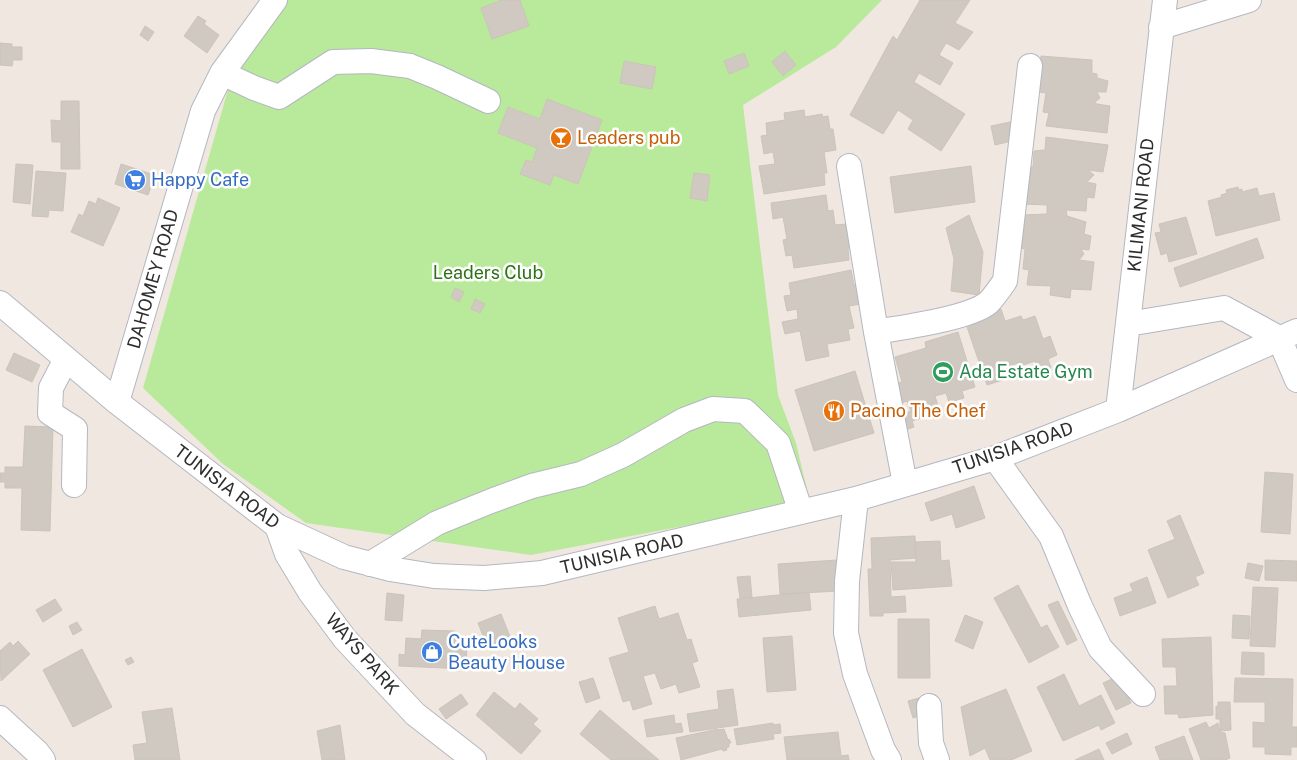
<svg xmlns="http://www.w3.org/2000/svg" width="1297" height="760" viewBox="0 0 1297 760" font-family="'Public Sans',sans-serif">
	<rect width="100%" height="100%" fill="#f0e8e0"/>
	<!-- green -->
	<path fill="#b9e99a" d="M282,0H882L836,47L743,105L778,395L796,443L810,502L531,555L306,523L223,464L143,388L237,58Z"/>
	<!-- building -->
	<path fill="#cfc9c1" stroke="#ccc4b9" d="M502,0H520L529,26L492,39L481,8Z
		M920,0H970L955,23L973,32L959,50L946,43L939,55L953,63L940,85L919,73L914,82L965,114L941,151L908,129L913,120L898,110L883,134L850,115L893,36L897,40Z
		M198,16L206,21L204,24L219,35L207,53L184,36Z
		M145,26L154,32L148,41L140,35Z
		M0,43L12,44V47H22V60H13L12,66L0,65Z
		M785,51L796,65L783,76L772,62Z
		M744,53L749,66L729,74L724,61Z
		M1041,56L1092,60V73L1097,74V78L1108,81L1106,92H1097L1100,98L1095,102L1097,104L1110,106L1107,133L1046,126L1049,113L1043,112L1046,93L1033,91L1039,71Z
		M624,61L656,67L652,89L620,83Z
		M547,99L602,120L578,184L554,175L550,185L520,174L526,160L532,162L537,148L498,133L508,107L540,119Z
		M61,101H79L80,169H61V142H52L51,120L61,121Z
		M804,110L805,117L822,114L823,117L828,116L830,129H833L836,150L824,152L827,173H824L825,185L764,194L759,166L775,164L773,152L764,154L761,136L767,135L766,123L785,120L784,113Z
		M1015,121L1020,139L995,145L991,126Z
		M1046,137L1108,145L1103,172L1088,170L1094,175L1087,182L1096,184L1094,198L1087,197L1086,211L1066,210L1067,216L1086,222L1084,234L1091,236L1089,250L1081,249L1084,254L1079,260L1094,262L1091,290L1071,289L1070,298L1050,295L1051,286L1027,285L1029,270L1023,269L1025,249L1016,247L1022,215L1047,214V205L1023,204V167H1033L1034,151L1045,150Z
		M16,164L33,165L30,204L13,202Z
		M121,164L155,175L148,195L115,184Z
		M971,166L975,202L895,213L890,177Z
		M36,171L66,173L63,211L49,210L48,217L32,216Z
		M694,173L710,175L707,201L690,198Z
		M1238,187L1239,190L1242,189V192L1257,188L1259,196L1274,193L1280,220L1216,236L1208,201L1222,197L1221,195L1227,193L1226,190Z
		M826,195L828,211L833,210L835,225L847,224L850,248H848L849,260L794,268L792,255L786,256L783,240L787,239L783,217L773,219L771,203Z
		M98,198L120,208L103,246L71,232L79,214L83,216L89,201L96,204Z
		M969,215L983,252L979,295L951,291L954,259L946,228Z
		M1186,217L1197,254L1169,262L1167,253L1161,255L1155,233L1161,232L1159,224Z
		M1257,238L1264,258L1180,287L1174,268Z
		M851,270L854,285L857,284L860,304L849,306L854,328L848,329L850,340L827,344L829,356L806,361L800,331L785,334L782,322L798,319L797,309L787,311L784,296L791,295L789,283Z
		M455,288L464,292L459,302L451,297Z
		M475,299L485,304L480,313L471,309Z
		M1001,309L1005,321L1021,316L1023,320L1035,316L1043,339L1050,336L1057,355L1048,359L1051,368L1039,372L1035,361L1023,365L1021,362L1012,365L1015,376L987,385L966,324L978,317Z
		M958,332L975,387L962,391L964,398L949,402L946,393L935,396L940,412L912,421L914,427L902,431L901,414L911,411L907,401L899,404L893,384L902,382L895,357L926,348L925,342Z
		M14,353L40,365L32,382L6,370Z
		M855,371L874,433L814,451L795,390Z
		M25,426L53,427L50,531L21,530L22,488H5V482H0V473H5V467H23Z
		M1265,472L1293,474L1290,534L1261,532Z
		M974,486L985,518L956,528L952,514L931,521L925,503Z
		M1180,515L1204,573L1195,577L1199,585L1168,598L1148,550L1175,539L1167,521Z
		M915,536L916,558L890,560L891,597L905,596L906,612L883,613V616H870L868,569H872L871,538Z
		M940,541L941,561L949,560L952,586L893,590L891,562H916L915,542Z
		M837,560L840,591L780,594L778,564Z
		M1265,560L1297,561V581L1265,580Z
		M1248,563L1263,566L1259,581L1245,578Z
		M750,576L752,597L740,598L737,577Z
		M1147,577L1156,603L1120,616L1114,598L1133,591L1130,584Z
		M1018,585L1041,628L1047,625L1059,647L1029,663L994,598Z
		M1253,587L1278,588L1275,647L1250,646Z
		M809,592L811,610L739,617L737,599Z
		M387,593L404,595L402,621L385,620Z
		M55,599L62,610L43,622L36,610Z
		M1058,601L1077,640L1067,645L1048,605Z
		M655,606L659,619L678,613L687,640L691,639L698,661L692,663L700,687L679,693L676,684L661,689L655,673L643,676L652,704L633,710L630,700L623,702L609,658L629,652L618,618Z
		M501,614L511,639L488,649L478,623Z
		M965,615L983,622L973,649L955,641Z
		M1233,615L1250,616L1249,639L1232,638Z
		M898,619H929L930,678H898Z
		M77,622L82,630L73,635L69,626Z
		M422,630L455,631V639L467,640L466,669L399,666V654L405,655L406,638L421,639Z
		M792,636L796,690L767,692L763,638Z
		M1211,637L1213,715L1179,718L1178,714H1165L1164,686H1177L1176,667H1163L1162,639Z
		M18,641L30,654L1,681L0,651L10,642L13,646Z
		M82,649L112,707L73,727L43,670Z
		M1242,652L1264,653V675L1241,674Z
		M131,657L134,662L128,665L125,660Z
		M1064,674L1079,706L1101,695L1115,723L1101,730L1099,725L1063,741L1037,687Z
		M1118,676L1131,703L1116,710L1103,683Z
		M593,678L600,698L586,703L579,682Z
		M1235,678L1293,679L1292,727H1297V747H1291V755L1265,754V747H1253V722L1265,723V702H1234Z
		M733,689L738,725L690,732L687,714L719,709L717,691Z
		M1006,689L1032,751L1011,760H990L985,748L970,756L961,707Z
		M494,692L515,709L520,703L538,719L533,724L541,731L521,754L476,715Z
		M461,694L468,704L446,719L439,709Z
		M919,698L925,714L913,718L908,701Z
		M1218,702H1230L1231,730L1220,731V719H1216V706L1218,707Z
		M172,708L180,760H135L133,745L147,743L142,712Z
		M600,710L659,760H611L580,734Z
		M674,715L675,724L681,723L683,732L647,737L644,720Z
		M1206,722L1209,728L1218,723L1220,732L1225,733L1230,758L1225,760H1201L1189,729Z
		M773,723V725L780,724L781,733L773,734L774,739L737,745L734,729Z
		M340,725L345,760H322L317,731Z
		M718,729V730L724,729L728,740L729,739L731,743H729V747L726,748L727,750L723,751L722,749L681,760L676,738Z
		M838,732L841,756L848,755L849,760H787L784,737Z
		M1127,733L1132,744L1112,754L1106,743Z
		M1184,736L1193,760H1160L1155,747Z
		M1099,749L1104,760H1075Z"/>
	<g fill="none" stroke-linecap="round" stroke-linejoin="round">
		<!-- minor casing -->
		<g stroke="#b4b7c2" stroke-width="26">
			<path id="minor" d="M1161,27L1249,0
				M222,73L254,88L279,97L333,62L371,61L410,66L437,77L488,101
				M849,166L876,332L905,484
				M0,303L117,402L277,526L344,557L390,569L434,576L484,578L542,573L856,499L995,458L1118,410L1297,331
				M1128,324L1224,308L1279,338L1297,380
				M876,332C904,327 967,319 988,303C994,297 1000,288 1005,281L1030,66
				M66,359L51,388L50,413L75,429L74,485
				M117,402L203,111L222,73L275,0
				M1118,410L1165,0
				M995,458L1051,536L1080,606L1100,648L1143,694
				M856,499L847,581L846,633L855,674L883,750L889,760
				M277,526L287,554L310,592L345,639L415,714L474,760
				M370,564L437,523L491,501L532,486L581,474L623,455L684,420L713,409L745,411L778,443L801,512
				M929,706L931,743L937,760
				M0,718L37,752L43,760"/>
		</g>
		<!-- minor -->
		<use href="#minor" stroke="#fff" stroke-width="24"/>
	</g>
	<!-- icons -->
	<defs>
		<g id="bar-disc" transform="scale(1.125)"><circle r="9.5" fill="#e8710a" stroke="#fff"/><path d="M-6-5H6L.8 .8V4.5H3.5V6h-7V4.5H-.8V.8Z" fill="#fff"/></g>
		<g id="supermarket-disc" transform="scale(1.125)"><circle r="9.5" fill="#3f7fe0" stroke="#fff"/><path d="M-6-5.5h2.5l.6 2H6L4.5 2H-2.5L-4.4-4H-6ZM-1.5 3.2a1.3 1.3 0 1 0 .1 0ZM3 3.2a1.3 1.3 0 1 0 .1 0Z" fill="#fff"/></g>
		<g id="stadium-disc" transform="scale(1.125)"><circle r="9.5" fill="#2e9e5b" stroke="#fff"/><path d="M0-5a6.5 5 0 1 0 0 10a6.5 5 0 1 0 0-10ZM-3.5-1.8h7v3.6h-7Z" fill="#fff"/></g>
		<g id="restaurant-disc" transform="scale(1.125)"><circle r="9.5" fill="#e8710a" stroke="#fff"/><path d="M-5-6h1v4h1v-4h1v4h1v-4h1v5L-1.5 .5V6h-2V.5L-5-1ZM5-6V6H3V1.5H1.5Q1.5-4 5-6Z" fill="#fff"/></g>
		<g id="shop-disc" transform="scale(1.125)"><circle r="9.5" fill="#3f7fe0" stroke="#fff"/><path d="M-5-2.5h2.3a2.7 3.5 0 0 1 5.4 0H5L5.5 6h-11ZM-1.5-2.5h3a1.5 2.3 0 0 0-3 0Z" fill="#fff"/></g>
	</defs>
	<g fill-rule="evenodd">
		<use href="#bar-disc" x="561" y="138"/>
		<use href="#supermarket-disc" x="135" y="180"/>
		<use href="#stadium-disc" x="943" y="372"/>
		<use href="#restaurant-disc" x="834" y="411"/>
		<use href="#shop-disc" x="432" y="652"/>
	</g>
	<g text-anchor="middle" stroke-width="5" stroke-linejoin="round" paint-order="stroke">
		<!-- food labels -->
		<g font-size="18" fill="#c56008" stroke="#fff" text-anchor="start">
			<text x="577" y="144">Leaders pub</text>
			<text x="850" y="417">Pacino The Chef</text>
		</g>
		<!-- shop labels -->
		<g font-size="18" fill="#366cbe" stroke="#fff" text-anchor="start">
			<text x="151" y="186">Happy Cafe</text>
			<text x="448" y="648">CuteLooks<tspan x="448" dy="21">Beauty House</tspan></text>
		</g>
		<!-- street labels -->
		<g font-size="18" fill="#2e2e2e" stroke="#fff">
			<text transform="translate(1141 205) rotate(-84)" y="6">KILIMANI ROAD</text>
			<text transform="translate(153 279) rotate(-74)" y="6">DAHOMEY ROAD</text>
			<text transform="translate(1013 448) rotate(-19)" y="6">TUNISIA ROAD</text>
			<text transform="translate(227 487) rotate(37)" y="6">TUNISIA ROAD</text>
			<text transform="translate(622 554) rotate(-13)" y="6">TUNISIA ROAD</text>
			<text transform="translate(362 654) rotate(49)" y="6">WAYS PARK</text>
		</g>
		<!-- park labels -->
		<g font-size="18" fill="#2e7216" stroke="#fff">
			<text x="488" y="279">Leaders Club</text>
		</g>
		<!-- leisure labels -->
		<g font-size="18" fill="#27864d" stroke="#fff" text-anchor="start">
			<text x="959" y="378">Ada Estate Gym</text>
		</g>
	</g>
</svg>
